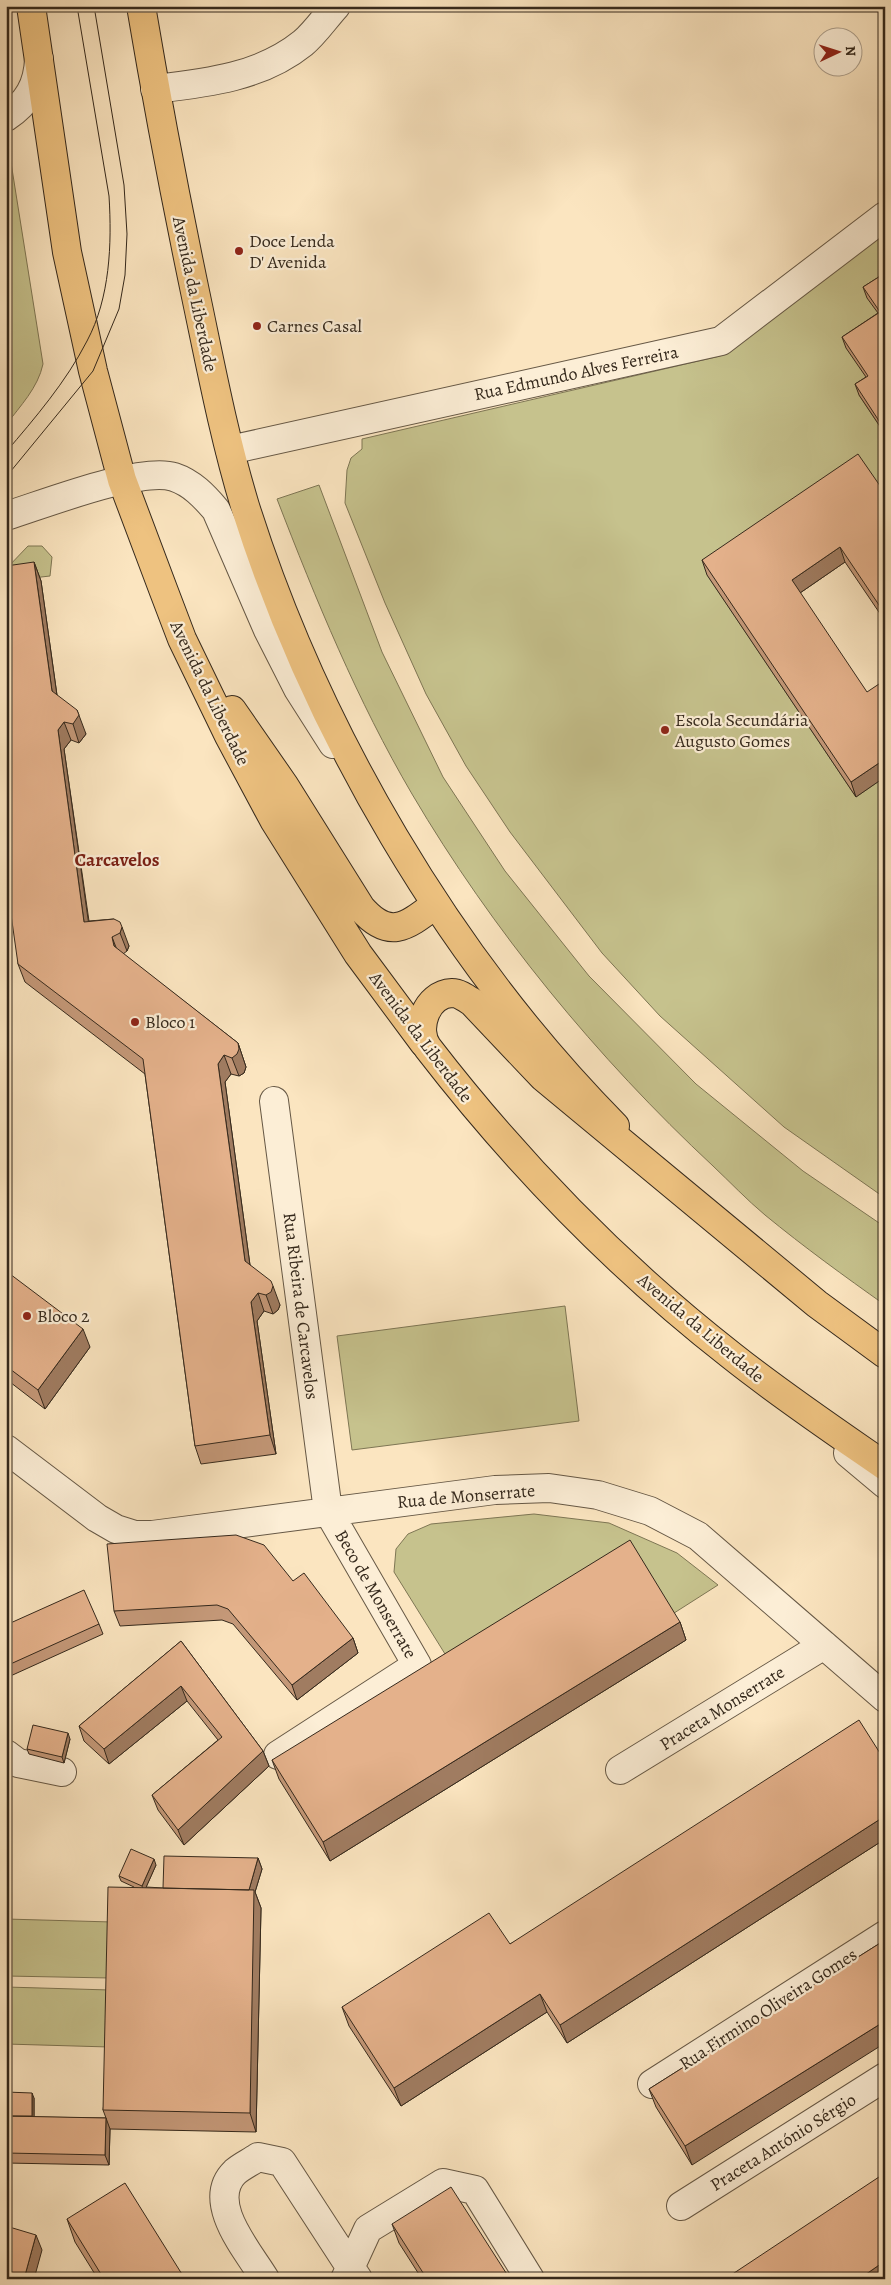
<svg xmlns="http://www.w3.org/2000/svg" width="891" height="2285" viewBox="0 0 891 2285" font-family="Alegreya,serif">
	<rect width="100%" height="100%" fill="#fbe5c0"/>
	<filter id="stains"><feTurbulence type="fractalNoise" baseFrequency=".004" numOctaves="4"/><feColorMatrix values="0 0 0 0 .2 0 0 0 0 .09 0 0 0 0 .02 0 0 0 .5 -.17"/></filter>
	<radialGradient id="worn" r=".72"><stop offset=".6" stop-color="#630" stop-opacity="0"/><stop offset="1" stop-color="#630" stop-opacity=".3"/></radialGradient>
	<!-- green -->
	<path fill="#c6c28d" stroke="#7e7654" d="M6,150H9L43,364C38,388 20,406 6,425Z
		M885,232L884,323L872,386L859,395L885,434V500L708,576L856,797L885,777V1198L784,1127L660,1016L602,953L510,832L466,766L426,694L385,603L345,503L347,470L351,458L362,449V439L720,356Z
		M319,485L382,652L443,777L505,871L589,976L696,1084L803,1171L885,1227V1305C844,1276 804,1247 765,1215C747,1200 730,1182 713,1166C597,1058 492,930 412,794C357,700 316,600 277,499Z
		M28,546H42L52,557L50,576L6,581V569Z
		M565,1306L579,1421L352,1450L337,1336Z
		M534,1514L609,1523L677,1553L718,1585L671,1615L455,1670L394,1572L396,1549L408,1534L431,1524Z
		M6,1919L112,1922L110,1978L6,1976Z
		M6,1987L110,1990L109,2047L6,2044Z"/>
	<g fill="none" stroke-linecap="round" stroke-linejoin="round">
		<!-- minor casing -->
		<g stroke="#665845" stroke-width="30">
			<path id="minor" d="M155,89C207,83 261,77 303,43C315,33 325,18 336,6
				M6,117C28,103 38,85 39,59
				M230,450L721,341L885,216
				M6,516C42,505 141,466 174,477C192,483 204,496 216,510L268,630L298,689L333,744
				M274,1101L328,1511L417,1665L278,1755
				M6,1449L97,1518L116,1529L135,1535H152L495,1490L549,1488L598,1495L650,1511L698,1536L885,1698
				M848,1453L885,1484
				M6,1754L18,1763L62,1772
				M620,1770L824,1645
				M652,2084L885,1935
				M681,2206L885,2077
				M265,2279C249,2252 204,2202 235,2172C242,2166 251,2162 258,2157L282,2162L358,2279
				M345,2279L368,2229L443,2183L475,2190L530,2279"/>
		</g>
		<!-- major casing -->
		<g stroke="#35291c" stroke-width="30">
			<path id="major" d="M31,6L67,252L93,371L122,480L163,589L182,639L229,736L274,820L358,954L424,1043
				M141,6C158,107 177,206 198,306C212,373 225,440 245,506C316,731 449,958 615,1126
				M232,710L284,785L361,908C390,941 407,926 436,904"/>
		</g>
		<!-- highway casing -->
		<g stroke="#35291c" stroke-width="30">
			<path id="highway" d="M885,1354L817,1304L543,1077L472,1002C466,998 459,993 452,993C426,994 414,1030 428,1048C516,1162 618,1267 732,1356C781,1395 833,1430 885,1466"/>
		</g>
		<!-- minor -->
		<use href="#minor" stroke="#fceed6" stroke-width="28"/>
		<!-- major -->
		<use href="#major" stroke="#eec280" stroke-width="28"/>
		<!-- highway -->
		<use href="#highway" stroke="#eec280" stroke-width="28"/>
		<!-- tram -->
		<path stroke="#35291c" stroke-width="1" d="M6,452C35,418 66,382 87,341C110,298 112,244 109,196L77,6
			M6,477L93,371L119,309L125,275L127,234L124,185L94,6"/>
	</g>
	<!-- wall -->
	<path fill="#c49878" stroke="#35291c" d="M885,273V434L859,395L855,384L866,377L846,348L842,337L878,313L867,298L863,287Z
		M885,493V621L845,562L800,593L856,797L707,575L702,560Z
		M34,562L41,581L57,695L86,734L79,743L71,740L64,749L89,921L114,919L129,946L127,951L123,954L238,1043L246,1067L244,1073L239,1076L231,1074L225,1082L250,1265L280,1305L278,1310L273,1314L264,1311L257,1321L276,1454L201,1464L195,1446L145,1074L25,982L18,964Z
		M6,1271L90,1347L45,1409L6,1379Z
		M293,1581L353,1638L358,1653L297,1700L233,1624L222,1620L120,1626L114,1611Z
		M680,1622L686,1640L330,1861L279,1779L272,1760Z
		M99,1624L103,1634L6,1678V1625Z
		M181,1641L263,1751L269,1766L184,1845L158,1810L152,1795L218,1740L187,1701L109,1764L84,1741L79,1726Z
		M70,1739L64,1763L29,1754L27,1749Z
		M885,1761V1839L567,2043L547,2012L401,2106L349,2026L342,2007L510,1944Z
		M258,1858L262,1869L255,1892L261,1908L256,2132L110,2129L109,2165L6,2163V2092L34,2098V2117L106,2118L103,2110L134,1887L121,1881L119,1876L156,1865L146,1887L163,1888Z
		M885,1940L692,2165L656,2107L649,2089Z
		M67,2219L185,2279H98L75,2242Z
		M392,2224L510,2279H422L399,2243Z"/>
	<!-- shaded-wall -->
	<path fill="#a07c61" stroke="#35291c" d="M885,421V433L881,424Z
		M840,547L845,562L797,595L792,580Z
		M34,562L41,581L59,710L52,691Z
		M77,710L86,734L79,743L73,724Z
		M64,722L71,740L64,749L91,940L84,922L58,730Z
		M885,759V777L856,797L851,782Z
		M122,927L129,946L127,951L120,933Z
		M112,937L119,955L114,946Z
		M238,1043L246,1067L244,1073L239,1076L232,1058Z
		M224,1055L231,1074L225,1082L252,1280L245,1261L218,1064Z
		M273,1286L280,1305L278,1310L273,1314L266,1295Z
		M258,1293L264,1311L257,1321L276,1454L270,1435L251,1302Z
		M83,1329L90,1347L45,1409L38,1390Z
		M680,1622L686,1640L330,1861L323,1842Z
		M353,1638L358,1653L297,1700L292,1685Z
		M181,1686L187,1701L109,1764L104,1749Z
		M68,1733L70,1739L64,1763L62,1757Z
		M263,1751L269,1766L184,1845L178,1830Z
		M885,1816V1839L567,2043L560,2025Z
		M258,1858L262,1869L255,1892L261,1908L256,2132L250,2113L247,1897Z
		M154,1859L156,1865L144,1892L142,1886Z
		M540,1994L547,2012L401,2106L394,2088Z
		M885,2021V2043L692,2165L685,2146Z
		M32,2093L34,2098V2127L32,2121Z
		M106,2118L110,2129L109,2165L105,2155Z
		M36,2235L42,2250L34,2279H24Z
		M885,2261V2279H859Z"/>
	<!-- building -->
	<path fill="#e4b18b" stroke="#35291c" d="M885,273V421L881,424L855,384L868,376L842,337L880,312L863,287Z
		M858,454L885,493V614L840,547L792,580L867,692L885,680V759L851,782L702,560Z
		M34,562L52,691L77,710L79,715L73,724L64,722L58,730L84,922L114,919L120,922L122,927L120,933L112,937L114,946L238,1043L239,1049L237,1054L232,1058L224,1055L218,1064L245,1261L271,1281L273,1286L271,1292L266,1295L258,1293L251,1302L270,1435L195,1446L143,1059L18,964L6,879V566Z
		M6,1271L83,1329L38,1390L6,1366Z
		M236,1535L264,1545L293,1581L304,1573L353,1638L292,1685L228,1609L217,1605L114,1611L107,1544Z
		M630,1540L680,1622L323,1842L272,1760Z
		M84,1590L99,1624L6,1666V1625Z
		M181,1641L263,1751L178,1830L152,1795L222,1737L181,1686L104,1749L79,1726Z
		M859,1720L885,1761V1816L560,2025L540,1994L394,2088L342,2007L489,1913L510,1944Z
		M33,1725L68,1733L62,1757L27,1749Z
		M131,1849L154,1859L142,1886L119,1876Z
		M164,1856L258,1858L249,1890L163,1888Z
		M108,1887L254,1890L250,2113L103,2110Z
		M885,1940V2021L685,2146L649,2089Z
		M6,2092L32,2093V2116H6Z
		M6,2116L106,2118L105,2155L6,2153Z
		M885,2173V2261L859,2279H725Z
		M125,2183L185,2279H104L67,2219Z
		M451,2187L510,2279H427L392,2224Z
		M6,2226L36,2235L24,2279H6Z"/>
	<!-- markers -->
	<g fill="#8f2418" stroke="#fceed6" stroke-width="2">
		<circle cx="239" cy="251" r="5"/>
		<circle cx="257" cy="326" r="5"/>
		<circle cx="665" cy="730" r="5"/>
		<circle cx="135" cy="1022" r="5"/>
		<circle cx="27" cy="1316" r="5"/>
	</g>
	<g text-anchor="middle" stroke-width="4.5" stroke-linejoin="round" paint-order="stroke">
		<!-- poi labels -->
		<g font-size="18" fill="#35291c" stroke="#fceed6" text-anchor="start">
			<text x="249" y="247">Doce Lenda<tspan x="249" dy="21">D' Avenida</tspan></text>
			<text x="267" y="332">Carnes Casal</text>
			<text x="675" y="726">Escola Secundária<tspan x="675" dy="21">Augusto Gomes</tspan></text>
			<text x="145" y="1028">Bloco 1</text>
			<text x="37" y="1322">Bloco 2</text>
		</g>
		<!-- street labels -->
		<g font-size="18" fill="#35291c" stroke="#fceed6">
			<text transform="translate(195 294) rotate(78)" y="6">Avenida da Liberdade</text>
			<text transform="translate(576 373) rotate(-12)" y="6">Rua Edmundo Alves Ferreira</text>
			<text transform="translate(210 693) rotate(64)" y="6">Avenida da Liberdade</text>
			<text transform="translate(421 1037) rotate(53)" y="6">Avenida da Liberdade</text>
			<text transform="translate(301 1306) rotate(83)" y="6">Rua Ribeira de Carcavelos</text>
			<text transform="translate(701 1328) rotate(40)" y="6">Avenida da Liberdade</text>
			<text transform="translate(466 1496) rotate(-5)" y="6">Rua de Monserrate</text>
			<text transform="translate(376 1594) rotate(60)" y="6">Beco de Monserrate</text>
			<text transform="translate(722 1708) rotate(-32)" y="6">Praceta Monserrate</text>
			<text transform="translate(768 2009) rotate(-33)" y="6">Rua Firmino Oliveira Gomes</text>
			<text transform="translate(783 2142) rotate(-32)" y="6">Praceta António Sérgio</text>
		</g>
		<!-- neighbourhood labels -->
		<g font-size="19" font-weight="bold" fill="#7a1f14" stroke="#fceed6">
			<text x="117" y="866">Carcavelos</text>
		</g>
	</g>
	<!-- margin -->
	<rect width="891" height="2285" fill="none" stroke="#fbe5c0" stroke-width="25"/>
	<rect x="8" y="8" width="876" height="2270" fill="none" stroke="#35291c" stroke-width="2.5"/>
	<rect x="12" y="12" width="866" height="2260" fill="none" stroke="#35291c"/>
	<!-- north arrow -->
	<g transform="translate(838 52) rotate(86)"><circle r="24" fill="#fceed6" stroke="#ac9f8c"/>
	<path d="M0-4L9 19L0 12L-9 19Z" fill="#8f2418"/>
	<text y="-8" font-size="14" font-weight="bold" text-anchor="middle" fill="#35291c">N</text>
	</g>
	<rect width="100%" height="100%" filter="url(#stains)"/>
	<rect width="100%" height="100%" fill="url(#worn)"/>
</svg>
